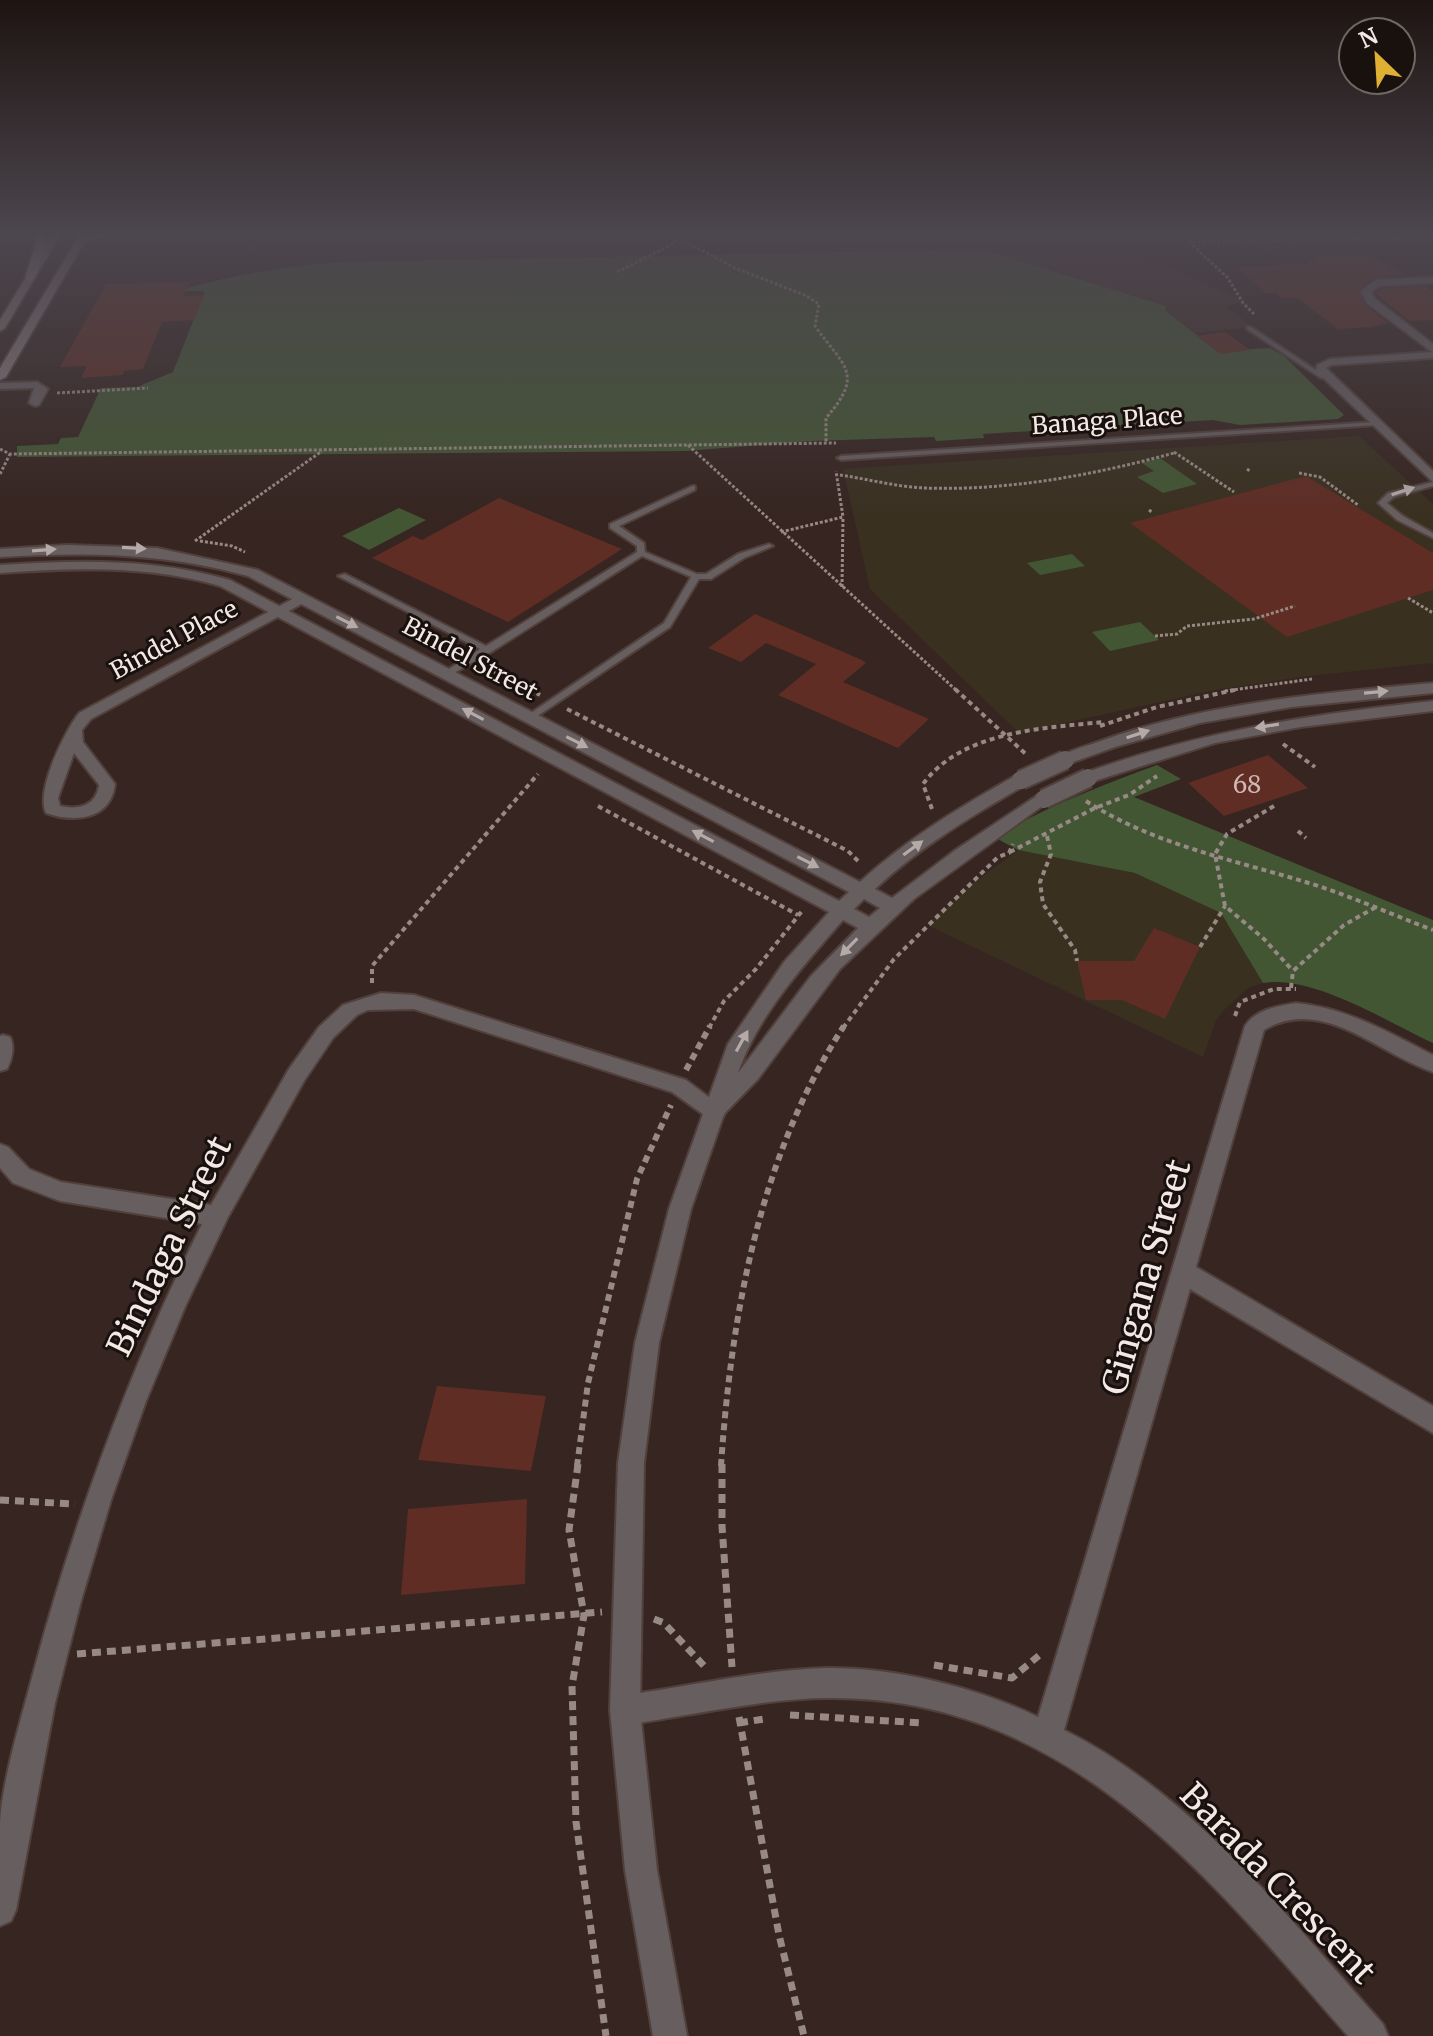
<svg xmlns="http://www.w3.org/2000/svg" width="1433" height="2036" viewBox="0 0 1433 2036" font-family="Merriweather,serif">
	<rect width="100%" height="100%" fill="#362520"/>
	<!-- commercial -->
	<path fill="#433029" d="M1102,250L1159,262L1237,298L1240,302L1225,306L1253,327L1195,333L1165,310V306L1003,255Z"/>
	<!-- education -->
	<path fill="#393020" d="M1359,436L1433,504V663L1308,676L1215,690L1019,733L870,589L843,469Z
		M1018,850L1135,873L1222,913L1263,983L1248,988L1224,1010L1216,1021L1203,1057L927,925L971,885Z"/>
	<!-- green -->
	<path fill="#435633" d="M981,249L1166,306L1165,310L1217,351L1270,348L1284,356L1344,415L1338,419L1240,425L1213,420L983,434L984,438L936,441L934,437L812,441L686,451L17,457V446L58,444L61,438L78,437L101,388L137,387L173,372L205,291H186L187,288C240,274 291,265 345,262Z
		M1160,458L1197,484L1163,493L1137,477L1154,471L1142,463Z
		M399,508L426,520L369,550L342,536Z
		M1072,554L1085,566L1040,575L1027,563Z
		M1140,622L1159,640L1110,651L1092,632Z
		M1157,765L1181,779L1134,797L1433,920V1043C1387,1022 1314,975 1263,983L1221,913L1135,873L1018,850L994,837C1046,807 1102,785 1157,765Z"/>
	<!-- building -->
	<path fill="#5f2d23" d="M1367,254L1406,275L1376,277L1359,289L1365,305L1388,323L1370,327L1338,329L1297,298H1281L1277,293H1265L1237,267L1309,264L1306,261L1316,260L1311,255Z
		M190,282L184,296L204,295L194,320L162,322L143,369L124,371L123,375L81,378L87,366L60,367L106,284Z
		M1425,286L1433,291V320L1409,321L1375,293L1380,289Z
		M1225,332L1250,350L1221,354L1196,336Z
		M1306,476L1433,553V590L1287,637L1130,523Z
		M499,498L622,549L508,622L372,558L413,536L422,540Z
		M755,614L862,660L866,663L843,682L929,719L898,748L778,695L816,664L766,643L741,662L708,648Z
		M1268,755L1308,788L1224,816L1188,783Z
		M1154,928L1200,947L1165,1019L1122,1000H1086L1077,961H1134Z
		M437,1386L546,1396L531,1471L418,1460Z
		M527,1499L525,1584L401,1595L408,1509Z"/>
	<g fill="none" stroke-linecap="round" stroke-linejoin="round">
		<!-- service casing -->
		<g stroke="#51403b" stroke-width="4">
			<path id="service" d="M1247,327H1251L1326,377L1321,378L1247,329Z
				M1375,422L1379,424L1377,425L841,460L837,458L841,456Z
				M1433,482V486L1394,497L1387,503L1403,516L1433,533V538L1397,520L1378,503L1388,493Z
				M692,486H695V490L619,526L644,543L645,552L697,574H706L738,554L769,544L773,546L744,558L711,579H699L670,627L533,719L530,720L525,717L664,623L691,577L642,556L491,652L447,677L444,676V672L480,649L338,576L345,574L486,646L637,552V546L610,528V524Z"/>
		</g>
		<!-- minor casing -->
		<g stroke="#51403b" stroke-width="4">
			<path id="minor" d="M1433,277V283L1379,286L1371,292L1375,299L1433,344V358L1332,365L1326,368L1433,471V482L1316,371L1317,365L1330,359L1432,352L1367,303L1361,291L1376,280Z
				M0,383L37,382L48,389L39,405L35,406L29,403L34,388L0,389Z
				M302,594L309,598L307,601L91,719L82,730L83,742L115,784C111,820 74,823 46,813C35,791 65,731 79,713ZM74,753L99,785C96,806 79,810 60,806L58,798Z
				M381,993L414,995L686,1080L722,1107L725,1113L722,1119L714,1122L672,1092L414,1009L368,1010L357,1015L333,1038L304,1081L228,1217L185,1307L146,1401L111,1500L81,1601L55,1703L16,1910L11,1921L0,1926C0,1892 0,1857 0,1823C2,1780 22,1716 33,1674C75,1517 130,1368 202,1224L60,1201L13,1183L0,1168V1144L8,1147L29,1169L61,1182L211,1205L289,1069L319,1027L343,1005Z
				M1296,1003C1347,1008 1388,1032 1433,1055V1072C1378,1054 1323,995 1264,1030L1196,1267L1433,1406V1433L1190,1289L1064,1730C1193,1794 1289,1919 1383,2024L1388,2036H1348C1206,1874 1066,1697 829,1698C766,1698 689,1716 625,1725L615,1720L610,1710L615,1700L625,1695C691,1686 759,1670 825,1668C895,1667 976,1687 1038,1717L1245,1026C1256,1009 1278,1006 1296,1003Z
				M3,1035L10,1037C15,1046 12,1060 7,1069L0,1071V1036Z"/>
		</g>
		<!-- tertiary casing -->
		<g stroke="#51403b" stroke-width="4">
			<path id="tertiary" d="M67,545L157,548L258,570L860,882C907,839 960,807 1015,776H1027L1029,780L1027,784C973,815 921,846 875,889L892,898L954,851L1038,795H1050L1052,799L914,899L840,969L758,1079L724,1114L691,1209L659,1343L644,1463L640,1710L657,1870L687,2036H653L625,1870L610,1710L618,1463L635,1343L669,1209L728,1044L784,962L829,912L220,586C147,565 75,568 0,573V565C79,560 153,558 230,580L839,901L849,892L248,576C165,553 86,552 0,557V549ZM864,899L880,908L869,917L854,909ZM843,920L858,928L811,976L738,1073C758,1015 803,966 843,920Z
				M1433,683V693L1292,707L1200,723L1115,747L1065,765L1057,760C1066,751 1083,747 1095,743C1203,703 1320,693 1433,683Z
				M1433,701V711L1301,727L1215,743L1088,783L1080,778L1082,774C1196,732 1313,714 1433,701Z"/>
		</g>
		<!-- secondary casing -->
		<g stroke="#51403b" stroke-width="4">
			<path id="secondary" d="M52,234H61L5,328L0,331V320Z
				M80,234H89L6,377L0,380V368Z"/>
		</g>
		<!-- primary casing -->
		<g stroke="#51403b" stroke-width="4">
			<path id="primary" d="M34,234H44L46,242L35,278L30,281L25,278L36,242Z
				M93,234H106L81,244L76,241Z"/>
		</g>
		<!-- path-far3 -->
		<path stroke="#978984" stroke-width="3" stroke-dasharray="3 2" stroke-linecap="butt" d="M619,234L624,240H652L656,234
			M671,234L735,268L807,296L819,304L815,326C844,367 865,373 826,418V443
			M1174,234L1194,242L1433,238
			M1189,242L1228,278L1243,303L1254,314
			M617,272L675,243V237
			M57,393L148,388
			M688,445L957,691
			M0,449L10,454L836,443
			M1174,452L1234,492
			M1247,469L1250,471
			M1299,473L1320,477L1358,505
			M0,474L10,454
			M840,475C868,479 897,487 925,488C1008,491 1094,475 1174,453
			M1149,510L1153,513
			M781,532L843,517L836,471
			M195,541L322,451
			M200,541L232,546L245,552
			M842,587L843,517
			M1408,598L1433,613
			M1155,636L1177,634L1187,626L1254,619L1295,606
			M484,667L533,691
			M1225,691L1312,679"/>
		<!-- path-far2 -->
		<path stroke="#978984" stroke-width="4" stroke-dasharray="5 4" stroke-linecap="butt" d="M529,689L540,695
			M955,689L1028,756
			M567,709L848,851L859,862
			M1100,726L1157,707L1239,689
			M1283,744L1315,767
			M1086,801C1154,845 1235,860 1312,884C1353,897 1393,915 1433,930
			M598,806L798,915
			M1274,806L1227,834L1215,854L1225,906L1264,939L1293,971
			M932,809L923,784C962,731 1043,728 1104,722
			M1298,831L1306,838
			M1047,836L1051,854L1040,882L1043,904L1075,950L1077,961
			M1010,852L1095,808L1129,795L1157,776
			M1200,947L1225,906
			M372,983V966L538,774
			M1291,988L1293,971L1344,925L1376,907
			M1235,1016L1240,1002L1274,989H1296
			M709,1028L724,1001L756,969L802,911
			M843,1028L894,959L998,857L1009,853L1013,844"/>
		<!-- path-far1 -->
		<path stroke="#978984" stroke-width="6" stroke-dasharray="7 5" stroke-linecap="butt" d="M686,1070L710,1026
			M577,1466L588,1383L637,1179L671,1105
			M721,1466C731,1315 760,1154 844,1026"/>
		<!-- path -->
		<path stroke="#978984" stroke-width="7" stroke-dasharray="9 6" stroke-linecap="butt" d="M578,1464L569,1530L584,1615L572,1686L576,1822L606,2036
			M722,1464V1526L732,1667
			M0,1500L75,1504
			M654,1619L664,1623L706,1668
			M77,1654L602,1612
			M934,1665L1012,1678L1042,1653
			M790,1715L923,1723
			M739,1717L779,1935L804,2036
			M739,1723L764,1719"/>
		<!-- service -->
		<use href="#service" fill="#675e5f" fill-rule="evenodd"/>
		<!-- minor -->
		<use href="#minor" fill="#675e5f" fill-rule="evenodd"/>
		<!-- tertiary -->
		<use href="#tertiary" fill="#675e5f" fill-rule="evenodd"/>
		<!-- secondary -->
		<use href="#secondary" fill="#897a7c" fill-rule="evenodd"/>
		<!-- primary -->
		<use href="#primary" fill="#a49193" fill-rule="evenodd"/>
		<!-- tertiary-bridge casing -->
		<g stroke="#51403b" stroke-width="22" stroke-linecap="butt">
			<path id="tertiary-bridge" d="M1021,780L1065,760
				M1044,799L1088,778"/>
		</g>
		<!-- tertiary-bridge -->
		<use href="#tertiary-bridge" stroke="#675e5f" stroke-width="18"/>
	</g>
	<!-- one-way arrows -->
	<defs><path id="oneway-solid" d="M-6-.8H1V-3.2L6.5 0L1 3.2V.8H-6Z" transform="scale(2)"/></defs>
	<g fill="#b5aaa8">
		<use href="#oneway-solid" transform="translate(1403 491) rotate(-18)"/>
		<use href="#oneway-solid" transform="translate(134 548) rotate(3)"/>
		<use href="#oneway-solid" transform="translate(44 550) rotate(-4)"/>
		<use href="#oneway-solid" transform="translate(347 622) rotate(27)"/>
		<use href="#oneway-solid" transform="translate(1376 692) rotate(-5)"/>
		<use href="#oneway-solid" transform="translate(473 714) rotate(-152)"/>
		<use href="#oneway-solid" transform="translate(1267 726) rotate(171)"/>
		<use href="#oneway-solid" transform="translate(1138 734) rotate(-18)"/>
		<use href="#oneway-solid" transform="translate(577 742) rotate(27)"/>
		<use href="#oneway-solid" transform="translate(703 836) rotate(-152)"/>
		<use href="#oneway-solid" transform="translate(913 848) rotate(-36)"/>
		<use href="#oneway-solid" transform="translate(808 862) rotate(27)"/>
		<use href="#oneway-solid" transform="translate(849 947) rotate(134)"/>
		<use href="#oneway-solid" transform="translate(742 1041) rotate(-61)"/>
	</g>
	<!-- sky -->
	<linearGradient id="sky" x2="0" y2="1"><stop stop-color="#1e1412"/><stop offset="0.45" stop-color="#4c464e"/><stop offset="1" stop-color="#4c464e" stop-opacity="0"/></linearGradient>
	<rect width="1433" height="519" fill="url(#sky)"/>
	<g text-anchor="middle" stroke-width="6" stroke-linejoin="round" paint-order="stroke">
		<!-- far-street labels -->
		<g font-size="24" fill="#f4e8e4" stroke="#18110e">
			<text transform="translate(1107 421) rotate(-4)" y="8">Banaga Place</text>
			<text transform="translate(174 640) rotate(-28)" y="8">Bindel Place</text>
			<text transform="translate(470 659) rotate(28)" y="8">Bindel Street</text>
		</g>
		<!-- number labels -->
		<g font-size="24" fill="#cfb9b4">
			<text x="1247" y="793">68</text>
		</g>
		<!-- near-street labels -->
		<g font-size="34" fill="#f4e8e4" stroke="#18110e">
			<text transform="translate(169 1246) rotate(-64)" y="12">Bindaga Street</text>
			<text transform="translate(1146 1277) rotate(-74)" y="12">Gingana Street</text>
			<text transform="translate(1278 1883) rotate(46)" y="12">Barada Crescent</text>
		</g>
	</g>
	<!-- north arrow -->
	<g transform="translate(1377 56) rotate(335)"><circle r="38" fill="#18110e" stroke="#706764" stroke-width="2"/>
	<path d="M0-6L14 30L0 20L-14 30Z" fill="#e0b034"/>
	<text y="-12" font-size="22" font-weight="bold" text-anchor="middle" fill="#f4e8e4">N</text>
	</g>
</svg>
